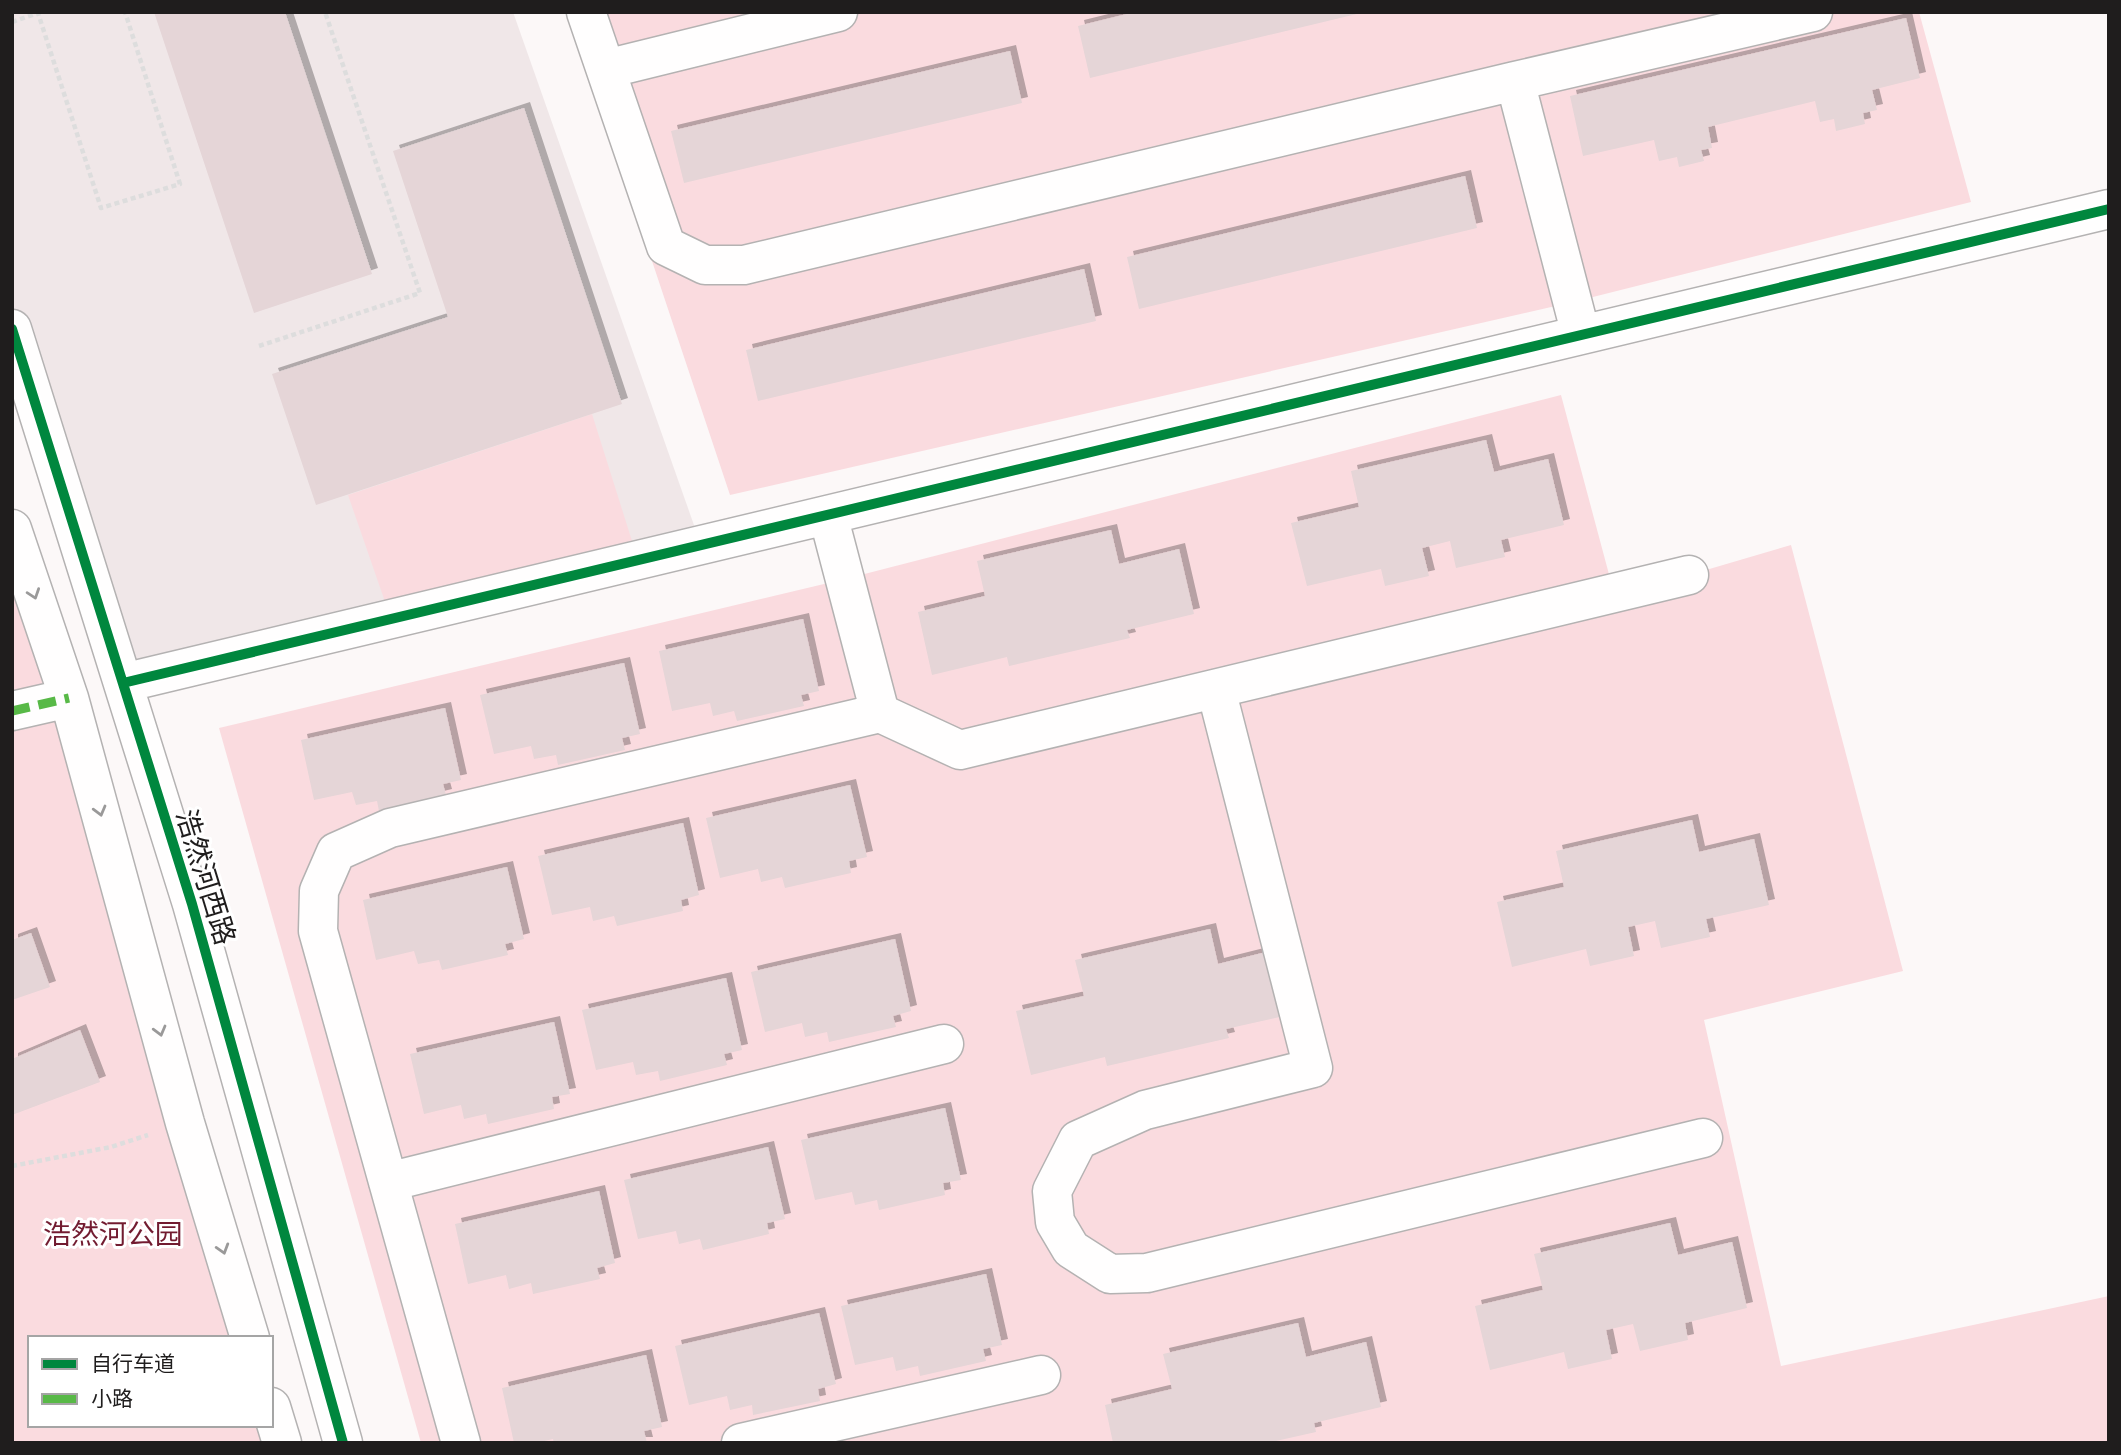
<svg xmlns="http://www.w3.org/2000/svg" width="2121" height="1455" viewBox="0 0 2121 1455" font-family="'Alegreya Sans','Noto Sans SC',sans-serif">
	<defs>
		<filter id="shadow"><feDropShadow dx="6" dy="-6" stdDeviation="0" flood-color="#0004"/></filter>
	</defs>
	<rect width="100%" height="100%" fill="#fcf8f8"/>
	<!-- built -->
	<path fill="#f0e7e8" d="M12,12H513L701,545L123,683L12,325Z"/>
	<!-- green -->
	<path fill="#fadbdf" d="M569,12H1919L1971,202L1573,302L730,495Z
		M1561,395L1614,593L1689,575L1791,545L1903,971L1704,1020L1781,1366L2109,1296V1443H421L219,728L845,579Z
		M592,414L638,560L391,619L348,495Z
		M12,529L250,1338H30V1425H271L282,1443H12Z"/>
	<!-- building -->
	<path fill="#e5d5d7" filter="url(#shadow)" d="M154,12H285L372,274L254,313Z
		M1135,12H1361V13L1090,78L1078,26Z
		M1906,18L1920,78L1872,90L1877,110L1863,113L1865,124L1836,131L1834,119L1820,122L1815,101L1708,127L1712,148L1701,150L1704,161L1679,167L1677,157L1659,161L1654,140L1583,156L1570,96Z
		M1010,51L1022,103L684,183L671,131Z
		M524,108L622,404L316,505L272,374L448,317L393,151Z
		M1465,176L1477,228L1139,309L1127,257Z
		M1084,269L1096,321L758,401L746,350Z
		M1486,440L1494,472L1548,459L1564,525L1501,540L1505,557L1456,568L1450,541L1422,548L1429,576L1385,586L1381,569L1307,586L1291,523L1359,507L1351,471Z
		M1111,530L1119,564L1179,549L1194,614L1127,630L1130,638L1009,666L1007,657L932,675L918,612L985,596L977,561Z
		M803,619L819,691L801,695L804,706L737,721L734,711L713,716L710,703L672,711L659,651Z
		M624,663L640,734L622,738L625,750L558,765L556,755L534,759L531,746L494,754L480,695Z
		M445,708L461,780L443,784L446,795L379,811L377,801L356,805L352,792L314,800L301,740Z
		M850,785L867,857L849,861L851,873L785,888L782,877L761,882L758,869L720,878L706,818Z
		M1692,820L1699,852L1754,839L1769,905L1706,919L1710,937L1661,948L1655,921L1628,927L1634,956L1590,966L1586,949L1512,967L1497,902L1564,887L1556,851Z
		M683,823L699,895L681,900L683,911L617,926L614,916L593,921L590,907L552,915L538,856Z
		M507,867L524,939L505,944L508,955L442,970L439,960L418,964L414,951L376,960L363,900Z
		M1210,929L1218,964L1278,949L1293,1014L1226,1029L1229,1038L1107,1066L1105,1057L1031,1075L1016,1011L1084,996L1075,960Z
		M31,933L50,987L12,1000V940Z
		M895,939L911,1011L893,1016L896,1027L829,1042L827,1032L805,1037L802,1023L765,1032L751,972Z
		M726,978L742,1050L724,1054L727,1065L660,1081L658,1071L636,1075L633,1062L596,1070L582,1010Z
		M554,1022L570,1094L552,1097L554,1109L488,1124L486,1114L464,1119L461,1105L424,1114L410,1054Z
		M80,1030L100,1082L12,1115V1059Z
		M945,1108L961,1180L943,1183L945,1195L879,1210L877,1200L855,1205L852,1192L815,1200L801,1140Z
		M768,1147L785,1219L767,1223L769,1234L703,1250L700,1239L679,1244L676,1231L638,1239L624,1180Z
		M599,1191L615,1263L597,1268L600,1279L533,1294L531,1283L509,1289L506,1275L468,1284L455,1224Z
		M1670,1223L1678,1255L1732,1242L1747,1308L1685,1323L1688,1340L1640,1351L1633,1324L1606,1330L1612,1359L1568,1369L1564,1352L1490,1370L1475,1306L1543,1290L1534,1254Z
		M986,1274L1002,1345L983,1349L986,1361L920,1376L918,1366L896,1371L893,1357L855,1365L841,1306Z
		M819,1313L836,1384L818,1389L820,1401L753,1415L752,1405L730,1410L727,1396L689,1405L675,1346Z
		M1298,1323L1306,1357L1366,1342L1381,1407L1314,1423L1316,1432L1267,1443H1113L1105,1405L1172,1389L1163,1354Z
		M646,1355L662,1427L644,1431L647,1443H554L553,1439L536,1443H514L502,1388Z"/>
	<g fill="none" stroke-linecap="round" stroke-linejoin="round">
		<!-- minor casing -->
		<g stroke="#b4b2b2" stroke-width="41">
			<path id="minor" d="M586,12L666,246L705,265H744L1515,81L1581,335
				M606,69L838,12
				M1515,81L1813,12
				M12,329L192,904L343,1443
				M12,529L69,698L185,1123L250,1338
				M123,683L2109,209
				M1216,689L1313,1068L1145,1110L1078,1140L1052,1191L1055,1222L1071,1249L1110,1274L1147,1273L1703,1138
				M12,711L69,698
				M880,713L960,750L1689,575
				M388,1182L944,1044
				M271,1407L282,1443
				M461,1443L318,931L319,891L336,852L390,828L880,713L828,515
				M741,1443L1041,1375"/>
		</g>
		<!-- path -->
		<path stroke="#ddd" stroke-width="4.5" stroke-dasharray="5 3.5" stroke-linecap="butt" d="M12,22L38,13L101,208L180,184L125,12
			M259,346L420,293L325,12
			M12,1166L111,1147L148,1135"/>
		<!-- minor -->
		<use href="#minor" stroke="#fffefe" stroke-width="38"/>
		<!-- quiet -->
		<path stroke="#58b947" stroke-width="9" stroke-dasharray="18 9" stroke-linecap="butt" d="M12,711L69,698"/>
		<!-- cycleway casing -->
		<g stroke="#fff" stroke-width="15">
			<path id="cycleway" d="M12,329L192,904L343,1443
				M123,683L2109,209"/>
		</g>
		<!-- cycleway -->
		<use href="#cycleway" stroke="#00873e" stroke-width="10"/>
	</g>
	<!-- one-way arrows -->
	<defs><path id="oneway-chevron" d="M-2-3.5L2.5 0L-2 3.5" fill="none" stroke-width="1.6" stroke-linecap="round" stroke-linejoin="round" transform="scale(1.75)"/></defs>
	<g stroke="#9a9999">
		<use href="#oneway-chevron" transform="translate(34 594) rotate(71)"/>
		<use href="#oneway-chevron" transform="translate(100 811) rotate(75)"/>
		<use href="#oneway-chevron" transform="translate(160 1031) rotate(75)"/>
		<use href="#oneway-chevron" transform="translate(223 1249) rotate(73)"/>
	</g>
	<g text-anchor="middle" stroke-width="6" stroke-linejoin="round" paint-order="stroke">
		<!-- street labels -->
		<g font-size="28" fill="#1f1d1d" stroke="#fff">
			<text transform="translate(206 877) rotate(73)" y="10">浩然河西路</text>
		</g>
		<!-- park labels -->
		<g font-size="28" fill="#721b30" stroke="#fff">
			<text x="113" y="1244">浩然河公园</text>
		</g>
	</g>
	<!-- border -->
	<rect width="2121" height="1455" fill="none" stroke="#1f1d1d" stroke-width="28"/>
	<!-- legend -->
	<rect x="28" y="1336" width="245" height="91" fill="#ffffff" stroke="#a5a5a5" stroke-width="2"/>
	<rect x="42" y="1359" width="35" height="10" fill="#00873e" stroke="#a5a5a5" stroke-width="2"/>
	<text x="91" y="1371" font-size="21" fill="#1f1d1d">自行车道</text>
	<rect x="42" y="1394" width="35" height="10" fill="#58b947" stroke="#a5a5a5" stroke-width="2"/>
	<text x="91" y="1406" font-size="21" fill="#1f1d1d">小路</text>
</svg>
